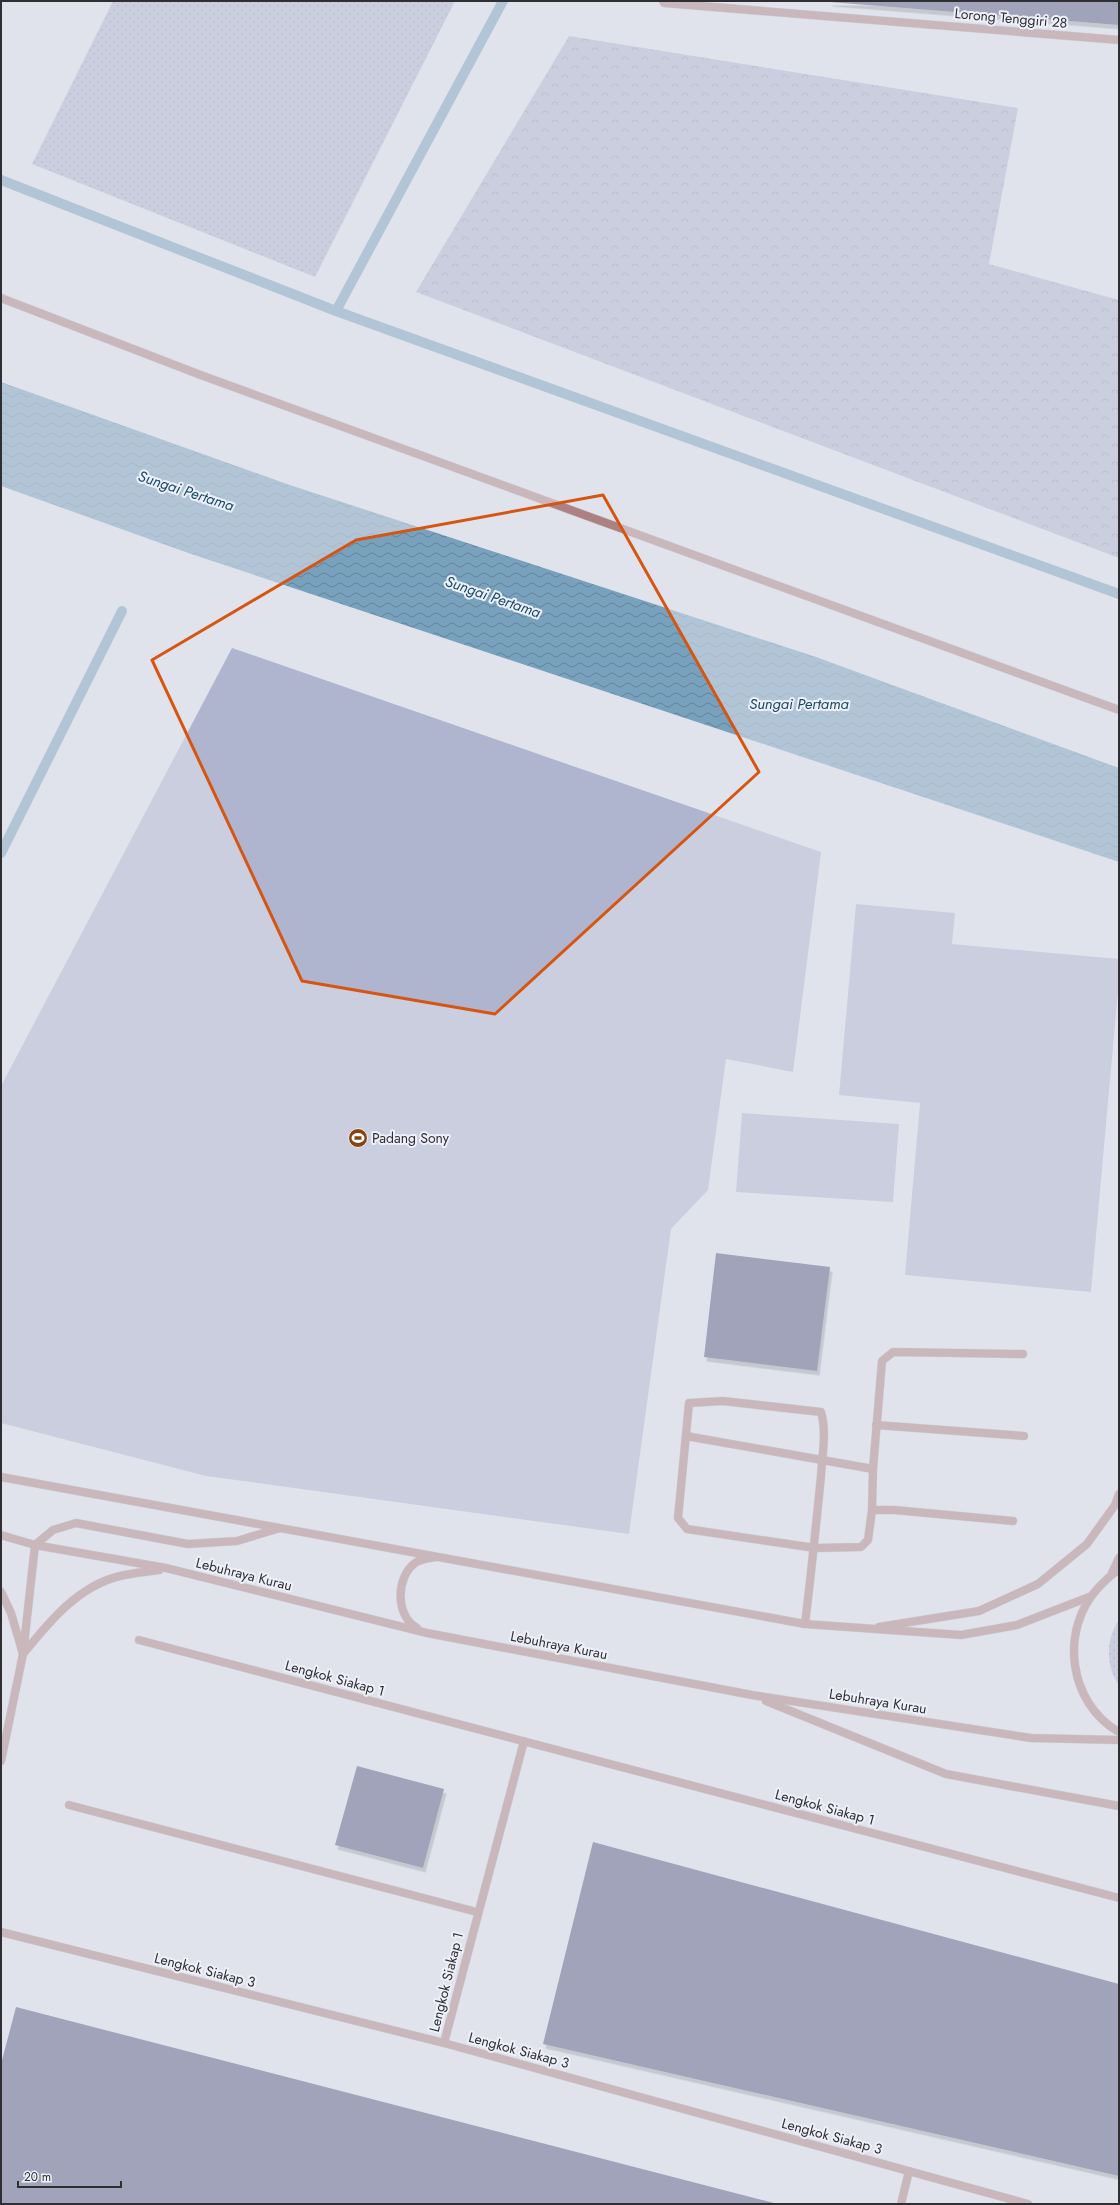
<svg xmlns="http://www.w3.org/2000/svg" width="1120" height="2205" viewBox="0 0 1120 2205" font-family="Jost,sans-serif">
	<defs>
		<pattern id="grass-dots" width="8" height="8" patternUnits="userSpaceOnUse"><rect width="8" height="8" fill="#afb4cf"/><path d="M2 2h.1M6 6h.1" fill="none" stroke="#8f93a9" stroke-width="1.8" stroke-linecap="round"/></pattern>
		<pattern id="forest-crowns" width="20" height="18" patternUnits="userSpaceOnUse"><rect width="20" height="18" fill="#afb4cf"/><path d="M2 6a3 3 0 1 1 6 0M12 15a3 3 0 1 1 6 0" fill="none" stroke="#8f93a9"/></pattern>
		<pattern id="water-waves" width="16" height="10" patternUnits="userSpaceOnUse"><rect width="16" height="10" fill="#78a1bd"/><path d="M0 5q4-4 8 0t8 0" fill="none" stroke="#63849a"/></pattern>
		<filter id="shadow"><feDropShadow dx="2.5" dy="4.5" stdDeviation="0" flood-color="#0004"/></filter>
	</defs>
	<rect width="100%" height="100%" fill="#e1e3ec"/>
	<!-- grass -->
	<path fill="url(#grass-dots)" d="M113,1H455L315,277L32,164Z
		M1119,1620V1685C1105,1667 1106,1637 1119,1620Z"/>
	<!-- forest -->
	<path fill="url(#forest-crowns)" d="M569,36L1018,108L989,264L1119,300V558L416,292Z"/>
	<!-- park -->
	<path fill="#afb4cf" d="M232,648L821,852L793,1072L726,1059L708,1190L671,1229L629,1534L206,1476L1,1423V1086Z
		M856,904L955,913L952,944L1119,959V980L1091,1292L905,1275L920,1103L839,1095Z
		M742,1113L899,1124L893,1202L736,1192Z"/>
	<!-- water -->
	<path fill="url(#water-waves)" d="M1,382L290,485L816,657L1119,768V862L191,554L1,486Z"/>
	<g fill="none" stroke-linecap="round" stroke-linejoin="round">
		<!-- stream -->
		<path stroke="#78a1bd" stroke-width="10" d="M1,180L336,311L1119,594
			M336,311L503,1
			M1,853L122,611"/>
	</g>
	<!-- building -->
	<path fill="#52577d" filter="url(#shadow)" d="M830,1H1119V25L830,2Z
		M716,1253L830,1267L817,1371L704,1357Z
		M357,1766L444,1789L423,1868L335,1845Z
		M593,1842L1119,1984V2176L543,2044Z
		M16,2007L774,2203V2204H1V2064Z"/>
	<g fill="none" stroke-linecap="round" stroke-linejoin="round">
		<!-- service casing -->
		<g stroke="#bdbfc7" stroke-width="9">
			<path id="service" d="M1,298L198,374L1119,710
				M876,1425L1024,1436
				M686,1436L873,1469L882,1361L893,1352L1023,1354
				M873,1469L872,1510H894L1013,1521
				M805,1624C811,1575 816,1526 821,1476C822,1456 827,1432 821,1412L723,1401L689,1403L678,1518L687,1529L815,1548L861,1547L868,1540L872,1510
				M69,1805L477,1912
				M901,2204L909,2171"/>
		</g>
		<!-- minor casing -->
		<g stroke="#bdbfc7" stroke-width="9">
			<path id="minor" d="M663,1L664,3L1119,40
				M139,1640L1119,1898
				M1,1761L23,1654L35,1545
				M1,1932L444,2043L1028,2204
				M444,2043L524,1741"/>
		</g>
		<!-- tertiary casing -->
		<g stroke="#bdbfc7" stroke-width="9">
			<path id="tertiary" d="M1,1477L805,1624L961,1635L1017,1625L1089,1597
				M1,1535L35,1545L166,1568L427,1633L752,1695L1031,1738L1119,1740
				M35,1545L53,1530L76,1523L188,1544L237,1541L280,1528
				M1119,1570C1111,1574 1105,1581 1099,1587C1059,1629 1068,1703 1119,1732
				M1112,1573L1119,1558
				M1,1592L11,1613L23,1654
				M879,1627L979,1611L1038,1584L1087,1544L1115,1505L1119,1494
				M417,1628C396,1617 395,1578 415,1563C420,1559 429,1558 436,1557
				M23,1654C49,1622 78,1586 120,1576C133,1573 146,1572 159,1570
				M766,1701L946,1774L1119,1806"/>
		</g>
		<!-- service -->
		<use href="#service" stroke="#ad8182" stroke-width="8"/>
		<!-- minor -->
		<use href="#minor" stroke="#ad8182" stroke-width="8"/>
		<!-- tertiary -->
		<use href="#tertiary" stroke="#ad8182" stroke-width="8"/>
	</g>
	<!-- marked area -->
	<path d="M0 0H1120V2205H0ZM603,495L759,772L495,1014L302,981L152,660L356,540Z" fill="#e1e3ec" fill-opacity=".55" fill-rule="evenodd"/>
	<path fill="none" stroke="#d65510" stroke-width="3" stroke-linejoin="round" d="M603,495L759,772L495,1014L302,981L152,660L356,540Z"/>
	<!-- icons -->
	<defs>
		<g id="stadium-disc" transform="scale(1)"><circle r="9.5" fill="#864411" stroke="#eef0f9"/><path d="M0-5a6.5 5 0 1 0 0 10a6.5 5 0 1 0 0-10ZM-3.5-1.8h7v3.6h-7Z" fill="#fff"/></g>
	</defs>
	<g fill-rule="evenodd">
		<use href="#stadium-disc" x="358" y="1138"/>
	</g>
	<g text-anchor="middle" stroke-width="4" stroke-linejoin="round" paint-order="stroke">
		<!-- street labels -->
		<g font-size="14" fill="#2f2f33" stroke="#eef0f9">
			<text transform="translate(1011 18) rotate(5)" y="5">Lorong Tenggiri 28</text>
			<text transform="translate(244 1574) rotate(14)" y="5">Lebuhraya Kurau</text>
			<text transform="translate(559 1645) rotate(11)" y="5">Lebuhraya Kurau</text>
			<text transform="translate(335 1678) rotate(15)" y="5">Lengkok Siakap 1</text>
			<text transform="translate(878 1701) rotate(9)" y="5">Lebuhraya Kurau</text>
			<text transform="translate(825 1807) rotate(15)" y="5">Lengkok Siakap 1</text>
			<text transform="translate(205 1970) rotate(14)" y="5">Lengkok Siakap 3</text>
			<text transform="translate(446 1982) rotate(-76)" y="5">Lengkok Siakap 1</text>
			<text transform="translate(519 2050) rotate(15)" y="5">Lengkok Siakap 3</text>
			<text transform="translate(832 2136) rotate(15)" y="5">Lengkok Siakap 3</text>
		</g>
		<!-- poi labels -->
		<g font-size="14" fill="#2f2f33" stroke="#eef0f9" text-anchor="start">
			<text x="372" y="1143">Padang Sony</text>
		</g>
		<!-- water labels -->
		<g font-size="15" font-style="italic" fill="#174967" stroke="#eef0f9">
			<text transform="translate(186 491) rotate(18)" y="5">Sungai Pertama</text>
			<text transform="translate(493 597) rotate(19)" y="5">Sungai Pertama</text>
			<text x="799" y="709">Sungai Pertama</text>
		</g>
	</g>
	<!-- border -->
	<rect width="1120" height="2205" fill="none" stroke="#2f2f33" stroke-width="4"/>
	<!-- scale -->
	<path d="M18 2181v6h103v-6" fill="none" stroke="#2f2f33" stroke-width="2"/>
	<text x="24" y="2181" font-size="12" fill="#2f2f33" stroke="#eef0f9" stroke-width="3" paint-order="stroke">20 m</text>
</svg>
